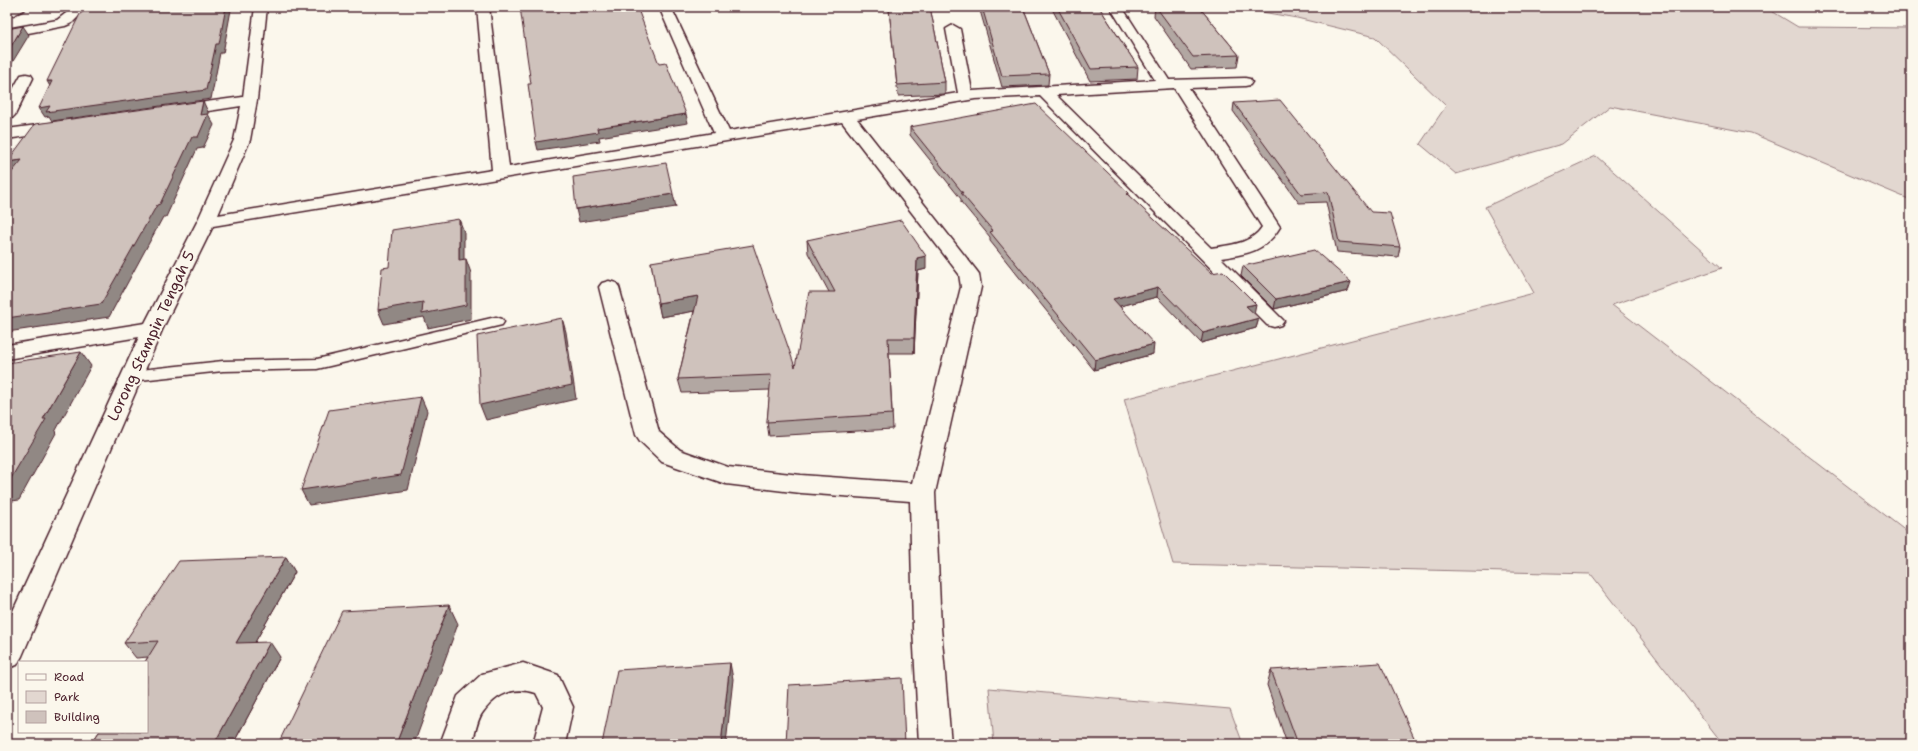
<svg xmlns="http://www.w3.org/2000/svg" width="1918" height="751" viewBox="0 0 1918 751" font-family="'Shantell Sans',sans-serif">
	<rect width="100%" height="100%" fill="#fbf7ec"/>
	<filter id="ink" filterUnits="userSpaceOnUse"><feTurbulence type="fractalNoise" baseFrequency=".025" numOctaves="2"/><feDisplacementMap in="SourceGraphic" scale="8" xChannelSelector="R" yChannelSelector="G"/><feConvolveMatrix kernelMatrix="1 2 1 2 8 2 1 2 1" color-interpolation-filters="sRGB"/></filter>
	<g filter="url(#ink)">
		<!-- green -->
		<path fill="#e2d7d0" stroke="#967b7e" d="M1232,7H1765L1798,27L1911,28V200L1751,133L1610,106L1562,144L1456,174L1420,144L1446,106L1375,37L1297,18Z
			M1596,156L1722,268L1612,305L1911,535V744H1723L1591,574L1173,564L1124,399L1534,293L1485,207Z
			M989,688L1230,709L1243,744H994Z"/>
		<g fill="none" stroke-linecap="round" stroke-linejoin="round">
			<!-- lane casing -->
			<g stroke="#4a1f2b" stroke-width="3">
				<path id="lane" d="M496,317L502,319L504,322L502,325L317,369L223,371L131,381L125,380L122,376L125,372L131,371L223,361L317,359Z"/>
			</g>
			<!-- street casing -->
			<g stroke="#4a1f2b" stroke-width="3">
				<path id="street" d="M11,7H26L24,10L7,18V9Z
					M74,7H88L72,23L65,26L7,37V29L57,20Z
					M255,7H267L257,100L250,140L218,215L492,170L477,7H489L509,167L714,133L659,7H671L729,131L958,93L946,29L953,25L960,29L972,91L1155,80L1110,7H1122L1169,80L1245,78L1250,79L1252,82L1250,85L1245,86L1189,88L1280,227C1266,251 1247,254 1221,258L1284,321L1281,325L1274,327L1267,325L1040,96L975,99L857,119L976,270L979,274L981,287L935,493L941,628L951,744H919L913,628L910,501L801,493L726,484L662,462L640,441L636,435L599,287L602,283L609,281L616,283L619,287L659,432L680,450L728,467L801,475L912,483L961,287L959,274L842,122L213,226L163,328L22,656L17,665L7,668V624L139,337L7,359V345L145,323L197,222L234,140L241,106L176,116L171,114L168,111L171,108L176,106L243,97ZM1174,88L1262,227C1251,244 1230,245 1211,248L1056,95Z
					M26,74L31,75L33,78L15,115L12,118L7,120V100L21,75Z
					M60,122L66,124L68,127L66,130L7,139V129Z
					M523,663L558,675L573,707L565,744H533L543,707L536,693C514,686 497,693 483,712C477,719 475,735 472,744H440L458,696L482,674Z"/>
			</g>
			<!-- lane -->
			<use href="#lane" fill="#fbf7ec" fill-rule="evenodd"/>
			<!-- street -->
			<use href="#street" fill="#fbf7ec" fill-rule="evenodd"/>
		</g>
		<!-- wall -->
		<path fill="#b2a7a2" stroke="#4a1f2b" d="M901,7H930L945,82V94L898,96L890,19L889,9L902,8Z
			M979,7H1023L1049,74L1048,85L1002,87Z
			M1051,7H1099L1138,67L1137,79L1090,81Z
			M1155,7H1199L1239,55L1237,67L1191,69L1154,16Z
			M1234,103L1400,247L1398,257L1337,252L1326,202L1299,203L1233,111Z
			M910,127L1129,193V196L1259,318L1256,328L1201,343L1157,297L1120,306L1153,354L1094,370L990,241V237L961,202V199L910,135Z
			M807,240L926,269L918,271L914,353H889L893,429L769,436L767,422L770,390L682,393L678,379L694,311L661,317L651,262L795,367L829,292L808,253Z
			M1243,266L1348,291L1274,309L1241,276Z
			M286,557L295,572L255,642L280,657L233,744H91L148,657L136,658L124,643Z
			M1271,670L1417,744H1287L1267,685Z"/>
		<!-- shaded-wall -->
		<path fill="#918884" stroke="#4a1f2b" d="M226,7H234L231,10L223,53H220L211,99L52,121L49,116L45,117L39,108L216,44Z
			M23,26L29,35L7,71V53Z
			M47,81H52V90Z
			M203,101L208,112V114L214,125L203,148L197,149L166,217H163L109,317L7,332V318L200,115Z
			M686,114L688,123L599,137L600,141L538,150L536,142L597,128Z
			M22,160L15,174L7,162Z
			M673,194L676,207L579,222L576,209Z
			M459,219L464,232V274L459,260Z
			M926,256V269L918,271L914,353V338L917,258Z
			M466,259L471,273V319L428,328L424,317L384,324L378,310Z
			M1351,282L1348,291L1274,309L1276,299Z
			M1158,287L1157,297L1112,308L1113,299Z
			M698,296L700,310L661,317L658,303Z
			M1256,304L1254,314L1246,306Z
			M562,318L566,332L576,399L486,420L480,405Z
			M1259,318L1256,328L1201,343L1203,333Z
			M1154,344L1153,354L1094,370L1095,360Z
			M81,352L91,366L55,432L56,433L19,500L12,501L7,510V485L43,419Z
			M421,397L427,411L408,490L309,505L301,490Z
			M286,557L295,572L246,658L236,643Z
			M449,605L458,624L414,744H396Z
			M270,642L280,657L233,744H214Z
			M730,663L733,679L726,744H721Z"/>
		<!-- building -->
		<path fill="#cfc2bc" stroke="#4a1f2b" d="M89,7H226L219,44H216L206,90L46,112L50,106L39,108L52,81H47L80,14Z
			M520,7H637L659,64L666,63L686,114L597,128L598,132L536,142L528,84H531Z
			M905,7H930L945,82L897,85L889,9L905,8Z
			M982,7H1023L1049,74L1002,76Z
			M1057,7H1099L1138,67L1091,69Z
			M1156,7H1199L1239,55L1193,57Z
			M23,26L7,53V29Z
			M1280,100L1371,212L1390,213L1400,247L1339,242L1328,192L1301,194L1234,103Z
			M203,101L200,115L208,114L198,137H192L160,204L157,205L101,304L7,318V178L22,160L7,162L35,124Z
			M1036,104L1129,193L1127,194L1212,273L1223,271L1256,304L1246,306L1259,318L1203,333L1158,287L1113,299L1154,344L1095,360L990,232L993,231L961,193H963L910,127Z
			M666,163L673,194L576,209L573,177Z
			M459,219V260L466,259V305L422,314L423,302L378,310L382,268L389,267L392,230Z
			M901,220L926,256L917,258L914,338H888L892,414L767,422L771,375L678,379L698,296L658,303L651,262L753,245L795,367L809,292H835L807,240Z
			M1314,250L1351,282L1276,299L1243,266Z
			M562,318L572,385L480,405L477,336Z
			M81,352L43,419H46L7,485V363Z
			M421,397L401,475L301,490L329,410Z
			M286,557L236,643L270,642L214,744H91L99,732H147V662H145L158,641L124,643L179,561Z
			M449,605L396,744H278L342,611Z
			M730,663L721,744H602L617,670Z
			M1380,663L1417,744H1298L1271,670Z
			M902,678L905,744H786L789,685Z"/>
	</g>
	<g text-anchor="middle" stroke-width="4" stroke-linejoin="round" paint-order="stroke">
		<!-- street labels -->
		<g font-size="15" fill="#4a1f2b" stroke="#fbf7ec">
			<text transform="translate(151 336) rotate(-65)" y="5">Lorong Stampin Tengah 5</text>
		</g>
	</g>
	<!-- margin -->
	<rect width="1918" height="751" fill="none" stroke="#fbf7ec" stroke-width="24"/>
	<rect x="12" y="12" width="1894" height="727" fill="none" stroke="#4a1f2b" stroke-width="1.5" filter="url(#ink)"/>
	<!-- legend -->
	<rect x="18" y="661" width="130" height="72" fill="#fbf7ec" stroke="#b4a19f"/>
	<rect x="26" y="674" width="20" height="6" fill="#fbf7ec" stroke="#b4a19f"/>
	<text x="54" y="681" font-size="12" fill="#4a1f2b">Road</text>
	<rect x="26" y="691" width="20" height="12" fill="#e2d7d0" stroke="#b4a19f"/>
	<text x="54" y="701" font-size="12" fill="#4a1f2b">Park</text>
	<rect x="26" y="711" width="20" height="12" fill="#cfc2bc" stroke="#b4a19f"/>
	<text x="54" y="721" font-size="12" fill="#4a1f2b">Building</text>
</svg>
